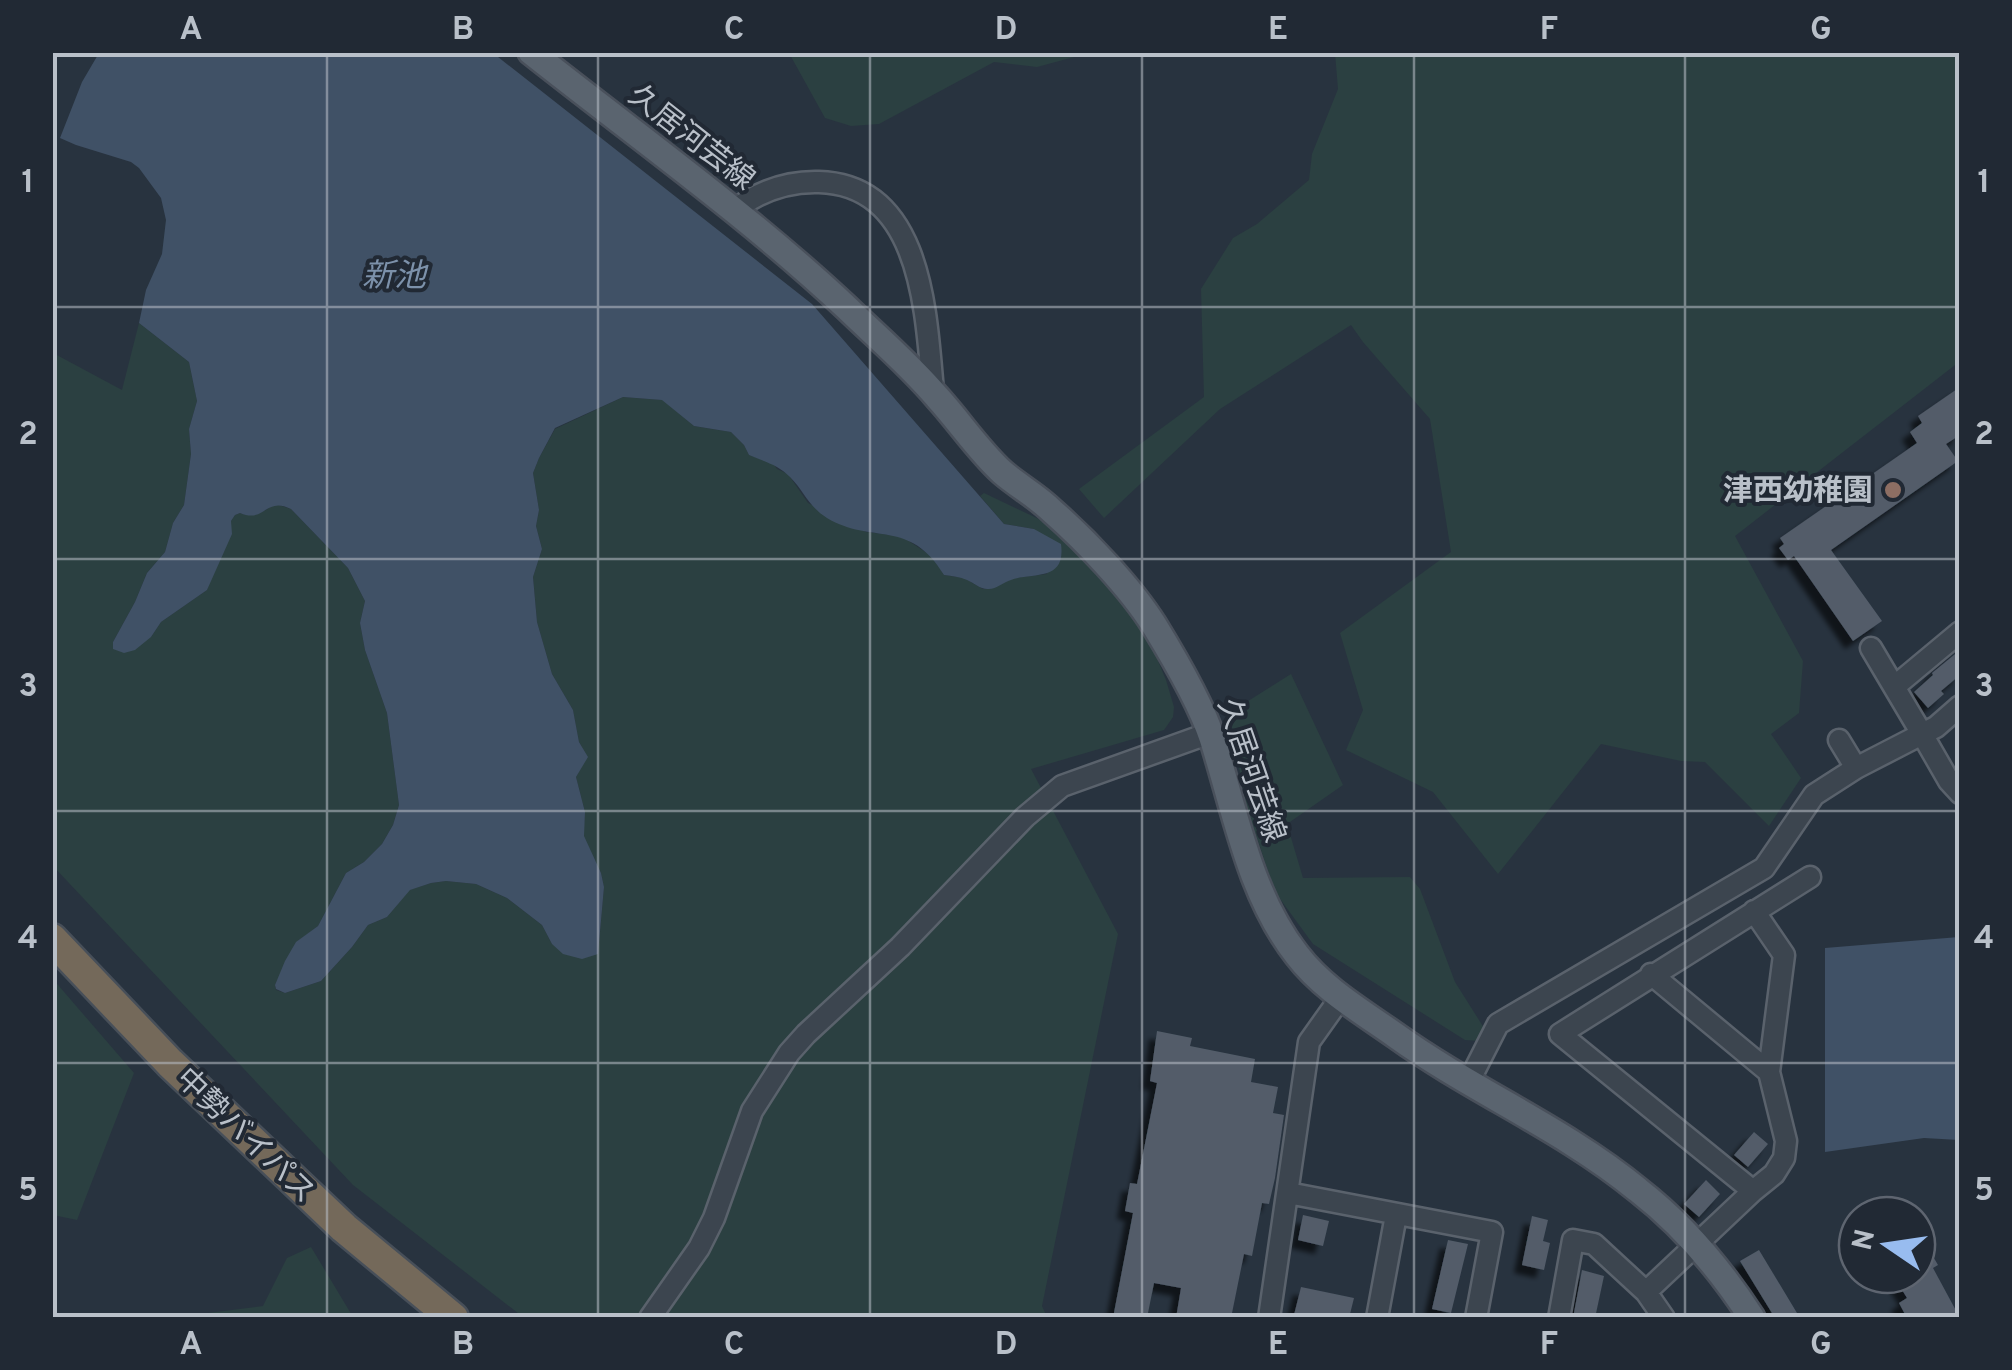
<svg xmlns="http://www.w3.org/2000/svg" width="2012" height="1370" viewBox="0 0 2012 1370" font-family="Overpass,'Noto Sans JP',sans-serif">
	<defs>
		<filter id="shadow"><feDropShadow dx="-8" dy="8" stdDeviation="2.5" flood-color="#0009"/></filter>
	</defs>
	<rect width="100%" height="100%" fill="#28333f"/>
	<!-- green -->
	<path fill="#2b4041" d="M789,53H1089L1037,67L994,62L879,124L851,126L825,118Z
		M1335,53H1959V362L1735,536L1803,661L1799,713L1771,734L1801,778L1769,826L1705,762L1681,761L1601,744L1498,874L1433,792L1346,750L1363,710L1340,633L1451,552L1430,419L1363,342L1351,325L1220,409L1104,518L1079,489L1204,397L1201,289L1233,238L1257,224L1309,180L1312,154L1338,89Z
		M139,323L189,362L197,401L189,429L191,454L184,505L173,523L165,552L147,573L135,602L113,642L151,637L161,622L207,590L231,521L235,515L240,513C254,519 263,511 276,504L291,509L348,568L365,601L360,623L365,650L387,713L399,805L393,825L382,844L364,862L346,873L318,926L296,943L275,985L276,990L285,993L321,981L352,947L368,925L387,917L409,890L431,883L446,881L476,884L507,898L542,925L552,944L598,954L604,887L601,873L583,836L585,812L576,777L587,756L579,742L573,710L552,674L537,622L533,577L542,549L536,526L539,510L533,473L539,458L555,429L623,397L663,400L694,426L731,432L744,445L749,455L773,463L777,469L788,474L808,503L866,532L901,536L933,557L944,575L964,578L983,589H990L1014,578L1047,574L1034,529L1004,524L980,496L984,493L1043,521L1073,543L1133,611L1151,644L1166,680L1174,707L1173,717L1164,730L1031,769L1118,934L1042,1306L1047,1317H523L353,1185L53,866V353L122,390Z
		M1291,674L1343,785L1287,824L1303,878L1410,877L1420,889L1455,982L1484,1028L1479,1041L1465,1040L1313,944L1275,892L1246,805L1229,713Z
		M52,978L134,1073L77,1220L53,1215Z
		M311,1247L353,1317H176L263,1306L287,1258Z"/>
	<!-- water -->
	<path fill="#405166" d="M99,53H493L812,304L1004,524L1034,529L1061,544C1066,582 1034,572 1011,580C1004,582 996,589 989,589C981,590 974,583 967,580C960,577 952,576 944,575C910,518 872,545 827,518C808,506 804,491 790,477C779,465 763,461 749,455L744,445L731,432L694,426L662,400L623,397L555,428L539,458L533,473L539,510L536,526L542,549L533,577L537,622L552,674L573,710L579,742L588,757L576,777L585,812L584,836L601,873L604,887L598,954L582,959L563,954L552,944L542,925L507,898L476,884L446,881L431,883L410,890L387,917L368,925L352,947L321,981L285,993L276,989L275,985L285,961L296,942L318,926L346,873L364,862L382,844L393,825L399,805L387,713L365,650L360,623L365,601L348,568L291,509C265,496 265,524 240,513L235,515L231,521L232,534L207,590L161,622L151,637L135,650L124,653L113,649V642L135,602L147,573L165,552L173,523L184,505L191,454L189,429L197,401L189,362L139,323L146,290L162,254L166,220L161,198L139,168L131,162L76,145L60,138L82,82Z
		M1959,937V1140L1924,1138L1825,1152V948Z"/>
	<!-- building -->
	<path fill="#525c69" filter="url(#shadow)" d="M1960,387V435L1946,444L1958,461L1831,550L1882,621L1853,641L1794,556L1788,560L1779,548L1784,544L1780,538L1917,443L1910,432L1922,423L1918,416Z
		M1960,650V675L1941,691L1944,694L1928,708L1914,692L1933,675L1932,673Z
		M1157,1031L1192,1038L1190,1046L1255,1059L1251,1082L1278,1087L1273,1113L1284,1115L1275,1178L1269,1204L1262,1203L1252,1256L1244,1254L1231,1318H1176L1181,1288L1154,1283L1147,1318H1113L1133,1213L1125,1211L1130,1183L1137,1184L1157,1083L1150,1081Z
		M1754,1132L1768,1144L1748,1167L1734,1155Z
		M1706,1180L1720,1194L1699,1217L1684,1204Z
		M1303,1215L1329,1221L1323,1246L1298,1240Z
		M1532,1216L1548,1220L1543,1241L1550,1243L1544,1270L1522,1265Z
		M1917,1229L1938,1265L1933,1268L1960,1318H1907L1899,1303L1907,1298L1893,1275H1917Z
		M1448,1240L1468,1244L1451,1313L1432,1309Z
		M1759,1250L1800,1318H1775L1740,1261Z
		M1582,1270L1604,1276L1595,1318H1573Z
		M1301,1287L1354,1298L1349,1318H1303L1294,1315Z"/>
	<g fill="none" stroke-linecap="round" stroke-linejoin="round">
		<!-- minor casing -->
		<g stroke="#5a626c" stroke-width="25">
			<path id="minor" d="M733,211C759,191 786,181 819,182C923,185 926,315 933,391
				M1871,648L1922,734L1936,727L1960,706
				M1894,687L1960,632
				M1839,740L1856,768
				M1651,974L1769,1072
				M1468,1083L1498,1024L1764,868L1814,795L1856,768L1922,734L1949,781L1960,793
				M1753,1191L1774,1174L1784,1158L1786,1141L1769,1072L1784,955L1754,911
				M1288,1193L1492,1232L1476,1318
				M1646,1292L1753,1191L1560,1034L1810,877
				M650,1318L699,1248L714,1218L752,1111L789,1053L806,1034L900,947L1025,817L1062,786L1210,733
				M1269,1318L1309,1042L1341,997
				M1377,1318L1396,1215
				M1559,1318L1573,1240L1594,1244L1646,1292L1664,1318"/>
		</g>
		<!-- major casing -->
		<g stroke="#49505b" stroke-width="30">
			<path id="major" d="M531,52C637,136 749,216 847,308C877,337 910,365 937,397C959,421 978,450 1002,472C1018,486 1037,496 1052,511C1086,541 1130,587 1154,625C1173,656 1201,704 1212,738C1235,810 1249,894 1297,955C1322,988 1361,1011 1395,1035C1473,1091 1564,1129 1638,1190C1683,1225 1721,1270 1752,1318"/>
		</g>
		<!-- highway casing -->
		<g stroke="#474f59" stroke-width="35">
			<path id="highway" d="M52,939L170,1063L344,1228L453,1318"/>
		</g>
		<!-- minor -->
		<use href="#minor" stroke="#3c454f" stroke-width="20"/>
		<!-- major -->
		<use href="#major" stroke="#5a646f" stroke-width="25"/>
		<!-- highway -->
		<use href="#highway" stroke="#74695a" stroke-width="30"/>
	</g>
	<!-- grid -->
	<path fill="none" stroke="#b9c0c9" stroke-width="2.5" stroke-opacity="0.55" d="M327,52V1318M598,52V1318M870,52V1318M1142,52V1318M1414,52V1318M1685,52V1318M52,307H1960M52,559H1960M52,811H1960M52,1063H1960"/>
	<!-- markers -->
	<circle fill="#8d6e63" stroke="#212934" stroke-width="4" cx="1893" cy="490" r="10"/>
	<g text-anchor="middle" stroke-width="8" stroke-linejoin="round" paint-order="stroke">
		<!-- street labels -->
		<g font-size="30" fill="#b9c0c9" stroke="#212934">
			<text transform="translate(692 137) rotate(38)" y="10">久居河芸線</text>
			<text transform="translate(1252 770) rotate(71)" y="10">久居河芸線</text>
			<text transform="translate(246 1135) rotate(44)" y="10">中勢バイパス</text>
		</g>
		<!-- poi labels -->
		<g font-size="30" font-weight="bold" fill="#b9c0c9" stroke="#212934" text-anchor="end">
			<text x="1873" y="500">津西幼稚園</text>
		</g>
		<!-- water labels -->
		<g font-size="32" font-style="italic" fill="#7c91aa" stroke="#212934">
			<text x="394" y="286">新池</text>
		</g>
	</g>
	<!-- border -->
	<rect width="2012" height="1370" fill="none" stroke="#212934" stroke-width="110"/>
	<!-- north arrow -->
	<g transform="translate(1887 1245) rotate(283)"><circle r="48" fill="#212934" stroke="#5e6570" stroke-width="2.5"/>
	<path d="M0-8L18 38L0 25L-18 38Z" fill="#98bcef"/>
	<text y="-15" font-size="28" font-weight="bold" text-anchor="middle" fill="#b9c0c9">N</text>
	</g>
	<rect x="55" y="55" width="1902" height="1260" fill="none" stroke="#b9c0c9" stroke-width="4"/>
	<g font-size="32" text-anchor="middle" font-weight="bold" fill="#b9c0c9">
		<text x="191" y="39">A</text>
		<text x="463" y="39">B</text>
		<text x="734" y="39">C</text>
		<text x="1006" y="39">D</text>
		<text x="1278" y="39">E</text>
		<text x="1549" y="39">F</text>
		<text x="1821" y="39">G</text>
		<text x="28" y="192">1</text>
		<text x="1984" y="192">1</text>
		<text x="28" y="444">2</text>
		<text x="1984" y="444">2</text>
		<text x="28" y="696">3</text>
		<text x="1984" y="696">3</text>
		<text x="28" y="948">4</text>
		<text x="1984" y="948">4</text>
		<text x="28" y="1200">5</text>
		<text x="1984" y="1200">5</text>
		<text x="191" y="1354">A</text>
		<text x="463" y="1354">B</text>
		<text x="734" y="1354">C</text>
		<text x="1006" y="1354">D</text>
		<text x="1278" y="1354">E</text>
		<text x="1549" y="1354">F</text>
		<text x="1821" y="1354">G</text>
	</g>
</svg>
